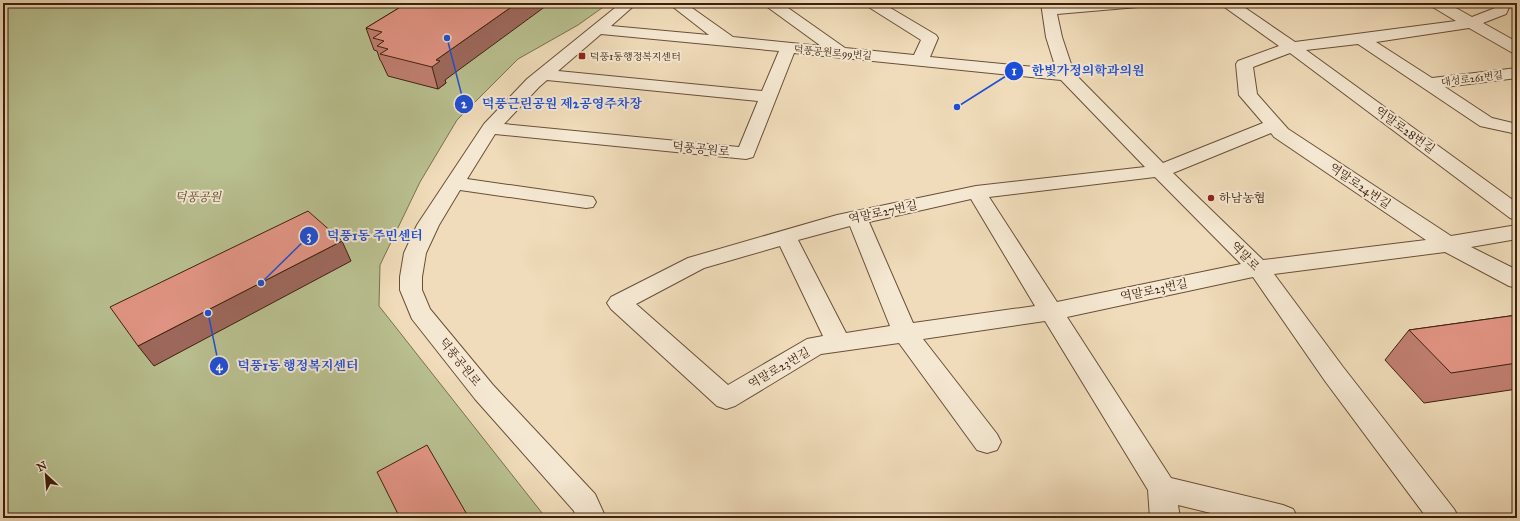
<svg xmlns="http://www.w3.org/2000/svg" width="1520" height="521" viewBox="0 0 1520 521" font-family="'IM FELL Great Primer','Noto Serif KR',serif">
	<rect width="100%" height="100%" fill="#f0dcba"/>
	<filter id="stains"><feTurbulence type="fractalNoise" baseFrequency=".005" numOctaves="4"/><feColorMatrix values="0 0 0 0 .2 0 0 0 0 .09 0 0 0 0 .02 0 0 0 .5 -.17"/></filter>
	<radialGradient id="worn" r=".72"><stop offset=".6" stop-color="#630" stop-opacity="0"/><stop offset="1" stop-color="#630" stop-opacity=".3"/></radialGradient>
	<!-- green -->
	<path fill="#b9c090" stroke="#7b704e" d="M3,3H609L578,25L518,59L457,120L420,182L380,265L379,306L546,518H3Z"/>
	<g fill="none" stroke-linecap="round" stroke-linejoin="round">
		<!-- minor casing -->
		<g stroke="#6a4f38" stroke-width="2">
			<path id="minor" d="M621,3H637L611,26L709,35L668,3H685L733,37L821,46L766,6L764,3H781L845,48L914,55L921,40L867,6L865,3H882L936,35L938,38L930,57L1056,69L1046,37L1041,3H1055L1056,5L1081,3H1145L1143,6L1138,7L1057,14L1062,37L1074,73L1163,163L1263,123L1239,95L1236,64L1238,61L1279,46L1223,6L1221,3H1238L1295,42L1456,21L1431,6L1429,3H1447L1472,17L1495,8L1497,3H1511L1506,14L1483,23L1517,42V54L1511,52L1469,28L1376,42L1432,78L1517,68V78L1445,87L1492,118L1517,124V134L1480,126L1358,44L1306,50L1517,203V220L1510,218L1290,53L1253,67L1257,94L1288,129L1451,236L1517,225V239L1471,247L1517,270V288L1509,286L1445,252L1274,274L1343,367L1454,509L1459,518H1427L1325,381L1253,277L1067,317L1171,478L1283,505L1293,509L1298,518H1231L1178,505L1180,518H1150L1148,490L1045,321L923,339L997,434L1001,442L997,450L987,453L977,450L899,343L821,354L735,406L726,409L717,406L611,309L607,303L611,297L688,258L837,215L976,186L1145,167L1061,80L794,53L753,157L746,159L495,134L467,179L593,197L596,202L593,207L586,208L460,190L439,225L426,253L422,277V290L430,309L493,385L595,494L606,518H576L574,511L475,399L412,319L400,290V277L404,253L417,225L484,124L527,79ZM601,34L779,51L762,91L558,71ZM547,80L758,101L739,147L504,124L539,87ZM1271,133L1274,137L1426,240L1263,260L1173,173ZM1155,177L1241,264L1057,302L989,197ZM971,199L1035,306L913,323L869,222ZM850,226L890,326L846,333L798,240ZM780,246L823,336L807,339L728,385L636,304L704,268Z"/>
		</g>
		<!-- minor -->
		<use href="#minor" fill="#f5e8d2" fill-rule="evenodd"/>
	</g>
	<!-- wall -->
	<path fill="#c28072" stroke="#3d200d" d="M407,3L445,80L446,83L438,89L388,76L381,61L380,60L377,51L374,50L366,28Z
		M1517,315V389L1424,403L1385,360L1409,330Z"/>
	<!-- shaded-wall -->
	<path fill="#9e685d" stroke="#3d200d" d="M517,3H550L445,80L446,83L438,89L432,67L436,60Z
		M342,241L351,261L154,366L138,346Z"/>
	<!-- building -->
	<path fill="#e29585" stroke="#3d200d" d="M407,3H517L436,60L440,61L432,67L380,54L388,49L377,46L384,41L373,38L382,32L366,28Z
		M308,211L342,241L138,346L110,307Z
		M1517,315V363L1451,373L1409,330Z
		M427,445L469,518H400L377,472Z"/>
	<!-- markers -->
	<g fill="#8f2418" stroke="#f5e8d2" stroke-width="1.5">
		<rect x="578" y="52" width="8" height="8" rx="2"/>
		<circle cx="1211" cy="198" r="4"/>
	</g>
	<g text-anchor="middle" stroke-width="4" stroke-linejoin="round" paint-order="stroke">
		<!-- far-street labels -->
		<g font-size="10" fill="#3d200d" stroke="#f5e8d2">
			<text transform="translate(833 52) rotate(5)" y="4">덕풍공원로99번길</text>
			<text transform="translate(1472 78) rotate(-7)" y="4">대성로261번길</text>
		</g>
		<!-- far-poi labels -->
		<g font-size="10" fill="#3d200d" stroke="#f5e8d2" text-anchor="start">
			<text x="590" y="60">덕풍1동행정복지센터</text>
		</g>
		<!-- street labels -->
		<g font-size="12" fill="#3d200d" stroke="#f5e8d2">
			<text transform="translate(1405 130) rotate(36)" y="4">역말로28번길</text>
			<text transform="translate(701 149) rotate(6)" y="4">덕풍공원로</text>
			<text transform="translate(1360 186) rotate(34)" y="4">역말로24번길</text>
			<text transform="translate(883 212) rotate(-12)" y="4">역말로27번길</text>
			<text transform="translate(1245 256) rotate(46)" y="4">역말로</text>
			<text transform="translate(1154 290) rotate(-12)" y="4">역말로23번길</text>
			<text transform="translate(460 362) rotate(51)" y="4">덕풍공원로</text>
			<text transform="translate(779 368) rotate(-30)" y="4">역말로23번길</text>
		</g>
		<!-- park labels -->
		<g font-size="12" font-style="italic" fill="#5c482e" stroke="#f5e8d2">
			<text x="198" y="201">덕풍공원</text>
		</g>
		<!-- poi labels -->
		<g font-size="12" fill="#3d200d" stroke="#f5e8d2" text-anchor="start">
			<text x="1219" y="202">하남농협</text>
		</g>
	</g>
	<!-- callouts -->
	<path fill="none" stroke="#1d4ed8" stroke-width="1.5" d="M957 107L1014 71M447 38L464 104M261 283L309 236M208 313L219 366"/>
	<g fill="#1d4ed8" stroke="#f5e8d2" stroke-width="1.5">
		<circle cx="957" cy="107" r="4"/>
		<circle cx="447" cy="38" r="4"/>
		<circle cx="261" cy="283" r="4"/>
		<circle cx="208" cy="313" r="4"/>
		<circle cx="1014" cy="71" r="10"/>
		<circle cx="464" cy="104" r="10"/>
		<circle cx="309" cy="236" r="10"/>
		<circle cx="219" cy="366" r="10"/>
	</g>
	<g font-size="12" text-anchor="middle" font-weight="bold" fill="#fff">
		<text x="1014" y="75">1</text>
		<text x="464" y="108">2</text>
		<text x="309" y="240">3</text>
		<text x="219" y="370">4</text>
	</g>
	<g font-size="13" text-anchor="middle" font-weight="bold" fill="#1d4ed8" stroke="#f5e8d2" stroke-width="4" stroke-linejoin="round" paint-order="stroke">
		<text x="1088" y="75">한빛가정의학과의원</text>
		<text x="562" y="108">덕풍근린공원 제2공영주차장</text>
		<text x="375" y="240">덕풍1동 주민센터</text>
		<text x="298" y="370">덕풍1동 행정복지센터</text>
	</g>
	<!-- margin -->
	<rect width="1520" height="521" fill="none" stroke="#f0dcba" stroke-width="16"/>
	<rect x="4" y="4" width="1512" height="513" fill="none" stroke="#3d200d" stroke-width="2"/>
	<rect x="8" y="8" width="1504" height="505" fill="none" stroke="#3d200d"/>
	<!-- north arrow -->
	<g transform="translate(46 475) rotate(334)" stroke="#f5e8d2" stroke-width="3" paint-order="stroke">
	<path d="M0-3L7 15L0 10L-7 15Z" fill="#3d200d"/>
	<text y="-6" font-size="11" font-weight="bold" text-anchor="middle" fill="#3d200d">N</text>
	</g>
	<rect width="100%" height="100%" filter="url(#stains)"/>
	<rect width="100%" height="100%" fill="url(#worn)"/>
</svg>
